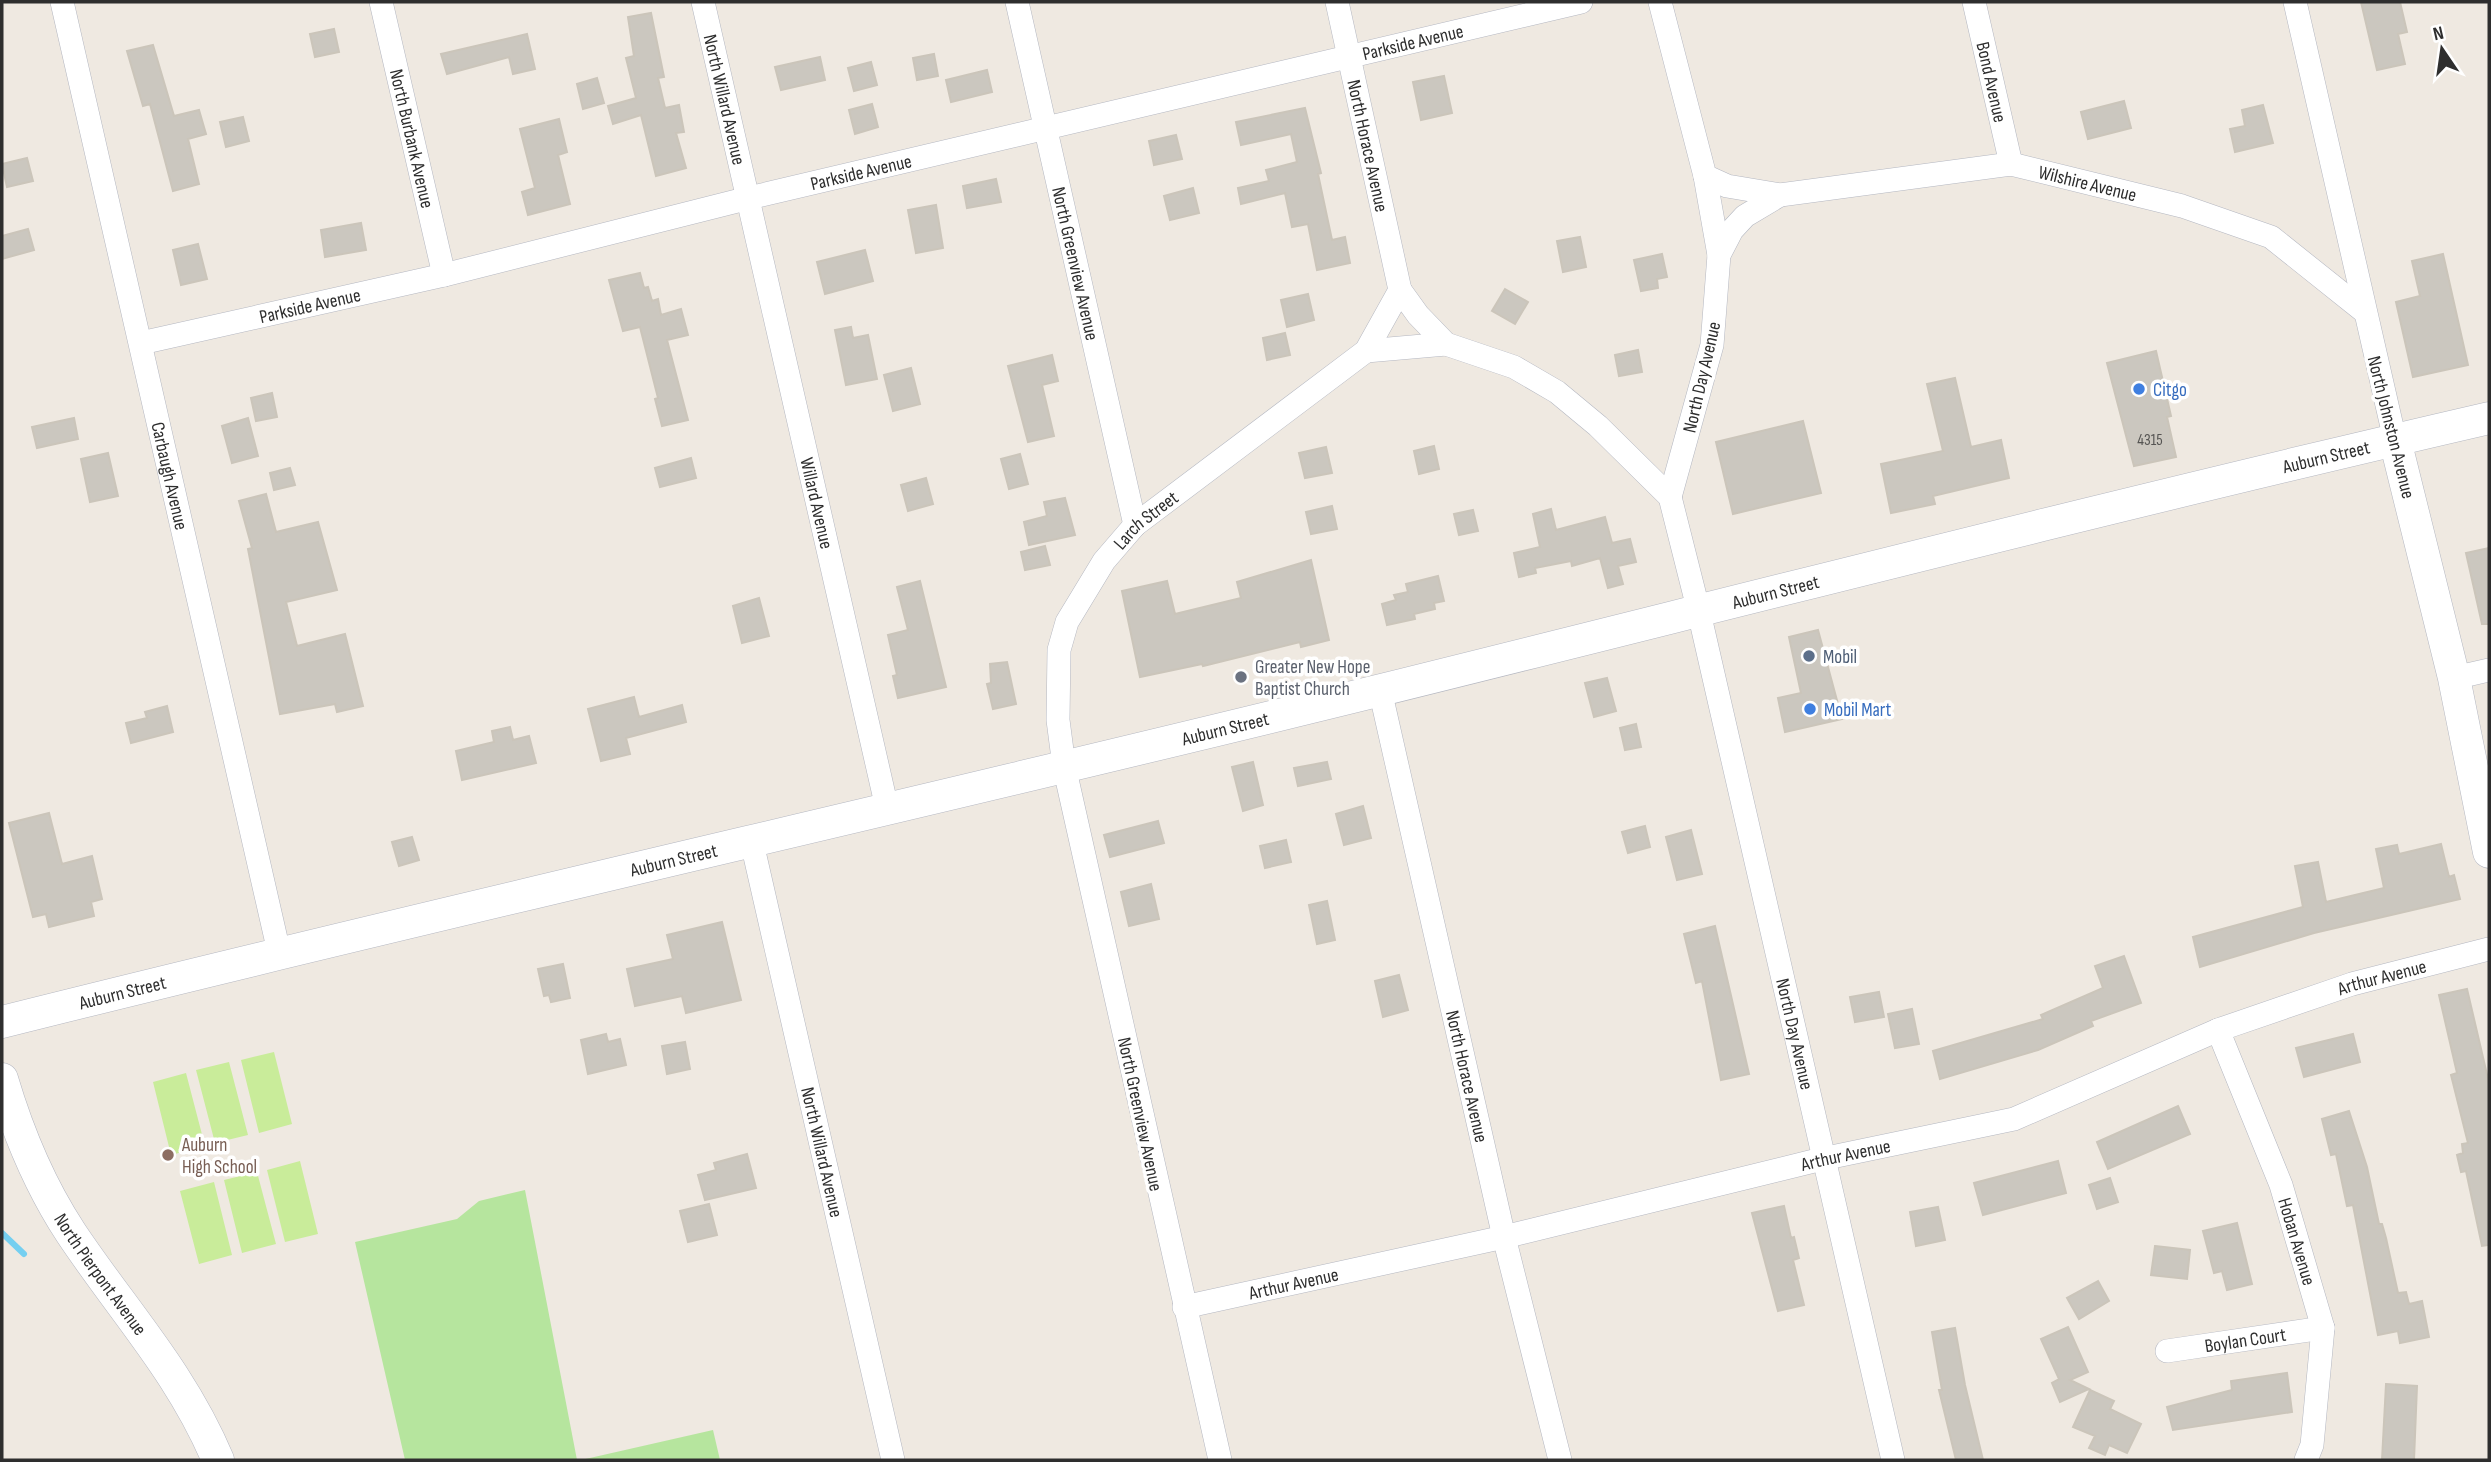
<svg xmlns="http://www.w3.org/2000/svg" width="2491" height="1462" viewBox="0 0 2491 1462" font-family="'Sofia Sans Condensed',sans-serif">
	<rect width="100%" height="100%" fill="#efe9e1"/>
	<!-- green -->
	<path fill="#b6e59e" d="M525,1190L577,1460H405L355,1242L457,1219L479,1201Z
		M713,1430L720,1460H581Z"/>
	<!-- pitch -->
	<path fill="#c9ec9a" d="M274,1052L292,1124L259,1133L241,1060Z
		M229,1062L248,1135L215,1143L196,1070Z
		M186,1073L205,1146L171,1155L153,1082Z
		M300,1161L318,1234L285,1242L267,1170Z
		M257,1172L276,1244L242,1253L224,1180Z
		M214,1182L232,1255L199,1264L180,1191Z"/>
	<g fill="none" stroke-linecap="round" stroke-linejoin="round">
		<!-- stream -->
		<path stroke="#75cff0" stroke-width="6" d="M2,1233L24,1254"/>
	</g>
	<!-- building -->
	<path fill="#cbc7bf" stroke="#cbc5ba" stroke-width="2" d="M2361,2H2400L2407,32L2398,34L2405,64L2377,70Z
		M651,13L664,77L658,78L665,108L679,105L684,132L676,133L686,168L656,176L641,115L613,124L608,106L636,98L626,58L634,56L628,17Z
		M334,29L339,52L315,57L310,34Z
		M527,34L535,69L513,74L509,57L447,74L441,54Z
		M153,45L174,116L199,110L206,134L188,139L199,184L173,191L150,104L143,106L127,51Z
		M934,54L938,76L917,80L913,58Z
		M820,57L825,80L781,90L775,67Z
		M871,62L877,85L854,91L848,68Z
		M987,70L992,92L951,102L946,80Z
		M1444,76L1452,113L1421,120L1413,82Z
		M597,78L604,103L583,109L577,84Z
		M2124,101L2131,128L2088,139L2081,112Z
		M872,104L878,127L855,134L849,110Z
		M2263,105L2273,143L2235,152L2230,129L2245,126L2242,110Z
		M1305,108L1321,173L1318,174L1332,240L1345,237L1350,263L1317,270L1308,224L1292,227L1285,193L1241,204L1238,188L1269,181L1266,170L1297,162L1291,134L1241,145L1236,122Z
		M243,117L249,141L226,147L220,122Z
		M559,119L567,152L558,155L570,204L528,215L522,192L535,188L520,129Z
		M1176,135L1182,159L1154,165L1149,141Z
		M27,158L33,181L7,187L2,164Z
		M996,179L1001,202L967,208L963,186Z
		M1193,188L1199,213L1170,220L1164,196Z
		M936,205L943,248L916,253L908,210Z
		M361,223L366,250L325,257L321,230Z
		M28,229L34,250L2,259V236Z
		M1580,237L1586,267L1563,272L1557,241Z
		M198,244L207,279L181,285L173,250Z
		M865,250L873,281L825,294L817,262Z
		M1662,254L1667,277L1657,279L1658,288L1641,291L1634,260Z
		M2443,254L2468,365L2413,377L2396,302L2420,296L2412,261Z
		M640,273L644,288L648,287L652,301L658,299L661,315L681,309L688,335L667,340L688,420L662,426L655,399L658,398L640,327L623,331L609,280Z
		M1505,289L1528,302L1515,324L1492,311Z
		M1308,294L1314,320L1287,327L1281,300Z
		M851,327L853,338L868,335L877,379L846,385L835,330Z
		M1285,333L1290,355L1267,360L1263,338Z
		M1638,350L1642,372L1619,376L1615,355Z
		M2156,351L2171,416L2167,417L2176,457L2134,466L2107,363Z
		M1052,355L1058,381L1042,385L1054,436L1028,442L1008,366Z
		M911,368L920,404L893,411L884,375Z
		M1955,378L1971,447L2001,440L2009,478L1933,496L1935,504L1891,513L1881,464L1943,451L1927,384Z
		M272,393L277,417L256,421L251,398Z
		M74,418L78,439L37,448L32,427Z
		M248,418L258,456L232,463L222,426Z
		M1803,421L1821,493L1733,514L1716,442Z
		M1434,446L1439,469L1419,474L1414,451Z
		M1326,447L1332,473L1305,478L1299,453Z
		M108,453L118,496L90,502L81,459Z
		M1020,454L1028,484L1009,489L1001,459Z
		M691,458L696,478L660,487L655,468Z
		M290,468L295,485L274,490L270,473Z
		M926,478L933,504L908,511L901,485Z
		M266,494L276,532L318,522L337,590L286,602L297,646L345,634L363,706L337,712L335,704L280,714L248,549L252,548L239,501Z
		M1065,498L1075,535L1029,545L1024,522L1047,516L1044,502Z
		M1332,506L1337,529L1311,534L1306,512Z
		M1551,509L1556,530L1605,517L1612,543L1630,539L1636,562L1618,566L1623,584L1608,588L1600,558L1572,566L1571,561L1535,568L1536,573L1519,577L1514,553L1540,547L1533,514Z
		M1473,510L1478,531L1459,535L1454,514Z
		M1045,546L1050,565L1025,570L1021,552Z
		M2489,548V624H2482L2466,553Z
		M1311,560L1329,640L1301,647L1300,642L1203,666L1202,664L1140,677L1122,591L1167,581L1175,614L1241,598L1237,582Z
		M1438,576L1444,601L1434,603L1435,609L1414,614L1415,619L1387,625L1382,604L1396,600L1394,595L1408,592L1406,584Z
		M920,581L946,687L898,698L893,676L897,675L888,635L908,630L897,587Z
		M759,598L769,636L742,643L733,606Z
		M1818,630L1842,719L1785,732L1778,698L1801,693L1789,637Z
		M1007,662L1016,704L993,709L987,684L991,683L990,664Z
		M1607,678L1616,711L1594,717L1585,683Z
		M634,697L639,717L682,705L686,722L626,738L630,754L601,761L588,709Z
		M167,706L173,732L131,743L126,723L147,718L145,712Z
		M1636,724L1641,747L1625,750L1620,728Z
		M510,727L513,740L529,736L536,763L462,780L456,751L494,742L492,731Z
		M1253,762L1263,805L1243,811L1232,767Z
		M1327,762L1331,779L1298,786L1294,768Z
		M1363,806L1371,838L1344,845L1336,814Z
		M49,813L62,864L92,856L102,899L91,902L94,916L49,927L46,914L33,917L9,823Z
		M1158,821L1164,843L1110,857L1104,835Z
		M1645,826L1650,847L1628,853L1622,832Z
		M1691,830L1702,874L1677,880L1666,837Z
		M412,837L419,860L399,866L392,842Z
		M1286,840L1291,862L1265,868L1260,846Z
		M2441,844L2449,877L2454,875L2460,899L2314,933L2200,967L2193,937L2303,907L2295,866L2318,862L2326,902L2384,888L2376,849L2397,845L2399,854Z
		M1151,884L1159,919L1129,926L1121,892Z
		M1327,901L1335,940L1317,944L1309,905Z
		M722,922L741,1000L686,1013L682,996L635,1006L627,969L673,959L667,935Z
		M1715,926L1749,1074L1721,1080L1702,981L1696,983L1684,934Z
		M2124,956L2141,1003L2091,1021L2093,1026L2038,1050L1940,1079L1933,1051L2043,1019L2041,1015L2103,988L2095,966Z
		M563,964L570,998L551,1002L549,995L544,996L538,969Z
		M1399,975L1408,1010L1383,1017L1375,981Z
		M2467,989L2489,1083V1245L2482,1246L2466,1171L2461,1172L2457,1155L2463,1153L2462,1144L2468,1143L2451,1075L2457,1073L2439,995Z
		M1879,992L1884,1017L1855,1022L1850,997Z
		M1912,1009L1919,1044L1895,1048L1888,1014Z
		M606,1034L608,1042L620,1039L626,1065L588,1074L581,1040Z
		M2353,1034L2360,1062L2304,1077L2296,1048Z
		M685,1042L690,1069L667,1074L662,1046Z
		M2178,1106L2190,1134L2108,1169L2097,1142Z
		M2349,1111L2367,1167L2379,1224H2382L2386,1238L2398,1293L2406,1292L2409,1304L2422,1301L2429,1337L2400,1343L2398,1331L2378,1335L2353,1205L2347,1206L2336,1154L2331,1155L2322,1119Z
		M747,1154L756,1188L705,1200L698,1175L716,1170L714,1163Z
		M2058,1161L2066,1193L1983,1215L1974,1183Z
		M2110,1178L2118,1202L2097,1209L2089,1185Z
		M709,1204L717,1235L688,1242L680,1211Z
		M1784,1206L1791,1238L1794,1237L1799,1258L1793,1260L1804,1305L1778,1311L1752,1213Z
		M1938,1207L1945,1240L1916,1246L1910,1212Z
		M2237,1223L2252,1284L2227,1290L2222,1271L2214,1273L2203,1231Z
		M2155,1246L2190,1250L2187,1279L2151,1275Z
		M2098,1281L2109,1301L2079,1319L2067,1298Z
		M2068,1327L2088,1372L2070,1380L2089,1389L2060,1402L2052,1383L2059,1379L2041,1339Z
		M1955,1328L1965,1385L1983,1460H1956L1939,1390H1942L1932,1332Z
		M2287,1373L2292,1412L2173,1430L2167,1407L2232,1390L2231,1381Z
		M2386,1384L2417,1386L2414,1460H2382Z
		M2090,1390L2114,1401L2110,1409L2141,1424L2127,1453L2109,1445L2105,1455L2089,1448L2095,1436L2073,1427Z"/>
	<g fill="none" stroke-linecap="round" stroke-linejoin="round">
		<!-- street casing -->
		<g stroke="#b4b7c1" stroke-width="24">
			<g id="street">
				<path id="s1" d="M62,2L279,952"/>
				<path id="s2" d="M381,2L444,275"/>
				<path id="s3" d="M703,2L887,808"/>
				<path id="s4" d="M1017,2L1135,525"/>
				<path id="s5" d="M1337,2L1400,290"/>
				<path d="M1660,2L1705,176L1727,186L1780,195L1745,216L1732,230L1719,255L1712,345L1670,497"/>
				<path id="s6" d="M1974,2L2011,164"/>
				<path d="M2295,2L2395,440"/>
				<path d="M1705,176L1719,255"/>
				<path id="s7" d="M1780,195L2011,164L2182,206L2271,237L2365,312"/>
				<path id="s8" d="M141,343L444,275L749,198L1581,2"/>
				<path d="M1366,351L1446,344"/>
				<path d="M2454,678L2489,670"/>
				<path id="s9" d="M1380,690L1504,1237L1560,1460"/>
				<path id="s10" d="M752,843L893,1460"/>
				<path id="s11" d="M2218,1030L2281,1185L2323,1328L2312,1445L2306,1460"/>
				<path id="s12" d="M1184,1307L1504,1237L1822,1159L2014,1119L2218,1030L2352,984L2489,949"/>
				<path id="s13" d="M2167,1351L2323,1328"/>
				<path id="s14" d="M1220,1460L1064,766L1058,720L1059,650L1067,622L1104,561L1135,525L1366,351L1400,290L1418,315L1446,344L1514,367L1557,392L1598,426L1670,497L1698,608L1893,1460"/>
			</g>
		</g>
		<!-- secondary casing -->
		<g stroke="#b4b7c1" stroke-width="33">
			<g id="secondary">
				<path d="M2395,440L2454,678L2489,852"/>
				<path id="s15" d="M2,1022C459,907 920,804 1377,691C1748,599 2117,504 2489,418"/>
				<path id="s16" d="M2,1079C18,1133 40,1186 71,1233C123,1311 181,1372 218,1460"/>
			</g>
		</g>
		<!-- street -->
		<use href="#street" stroke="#fff" stroke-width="23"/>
		<!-- secondary -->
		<use href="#secondary" stroke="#fff" stroke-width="32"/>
	</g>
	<!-- markers -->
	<g fill="#3f7fe0" stroke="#fff" stroke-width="2.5">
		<circle cx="2139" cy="389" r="7"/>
		<circle cx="1810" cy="709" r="7"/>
	</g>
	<circle fill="#5c6f8a" stroke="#fff" stroke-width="2.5" cx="1809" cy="656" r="7"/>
	<circle fill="#6b7280" stroke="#fff" stroke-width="2.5" cx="1241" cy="677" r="7"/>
	<circle fill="#8d6e63" stroke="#fff" stroke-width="2.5" cx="168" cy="1155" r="7"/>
	<g text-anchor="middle" stroke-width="7" stroke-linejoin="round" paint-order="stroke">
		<!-- number labels -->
		<g font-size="16" fill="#555452">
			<text x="2150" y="445">4315</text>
		</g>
		<!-- street labels -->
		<g font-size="19" fill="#2e2e2e" stroke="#fff">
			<text dy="7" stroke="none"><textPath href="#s8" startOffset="1307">Parkside Avenue</textPath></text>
			<text dy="7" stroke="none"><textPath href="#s6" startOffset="82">Bond Avenue</textPath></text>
			<text dy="7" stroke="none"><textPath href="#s3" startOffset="100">North Willard Avenue</textPath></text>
			<text dy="7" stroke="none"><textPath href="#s2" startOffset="140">North Burbank Avenue</textPath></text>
			<text dy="7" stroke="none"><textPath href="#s5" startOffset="147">North Horace Avenue</textPath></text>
			<text dy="7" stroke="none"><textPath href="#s8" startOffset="740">Parkside Avenue</textPath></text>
			<text dy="7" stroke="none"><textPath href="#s7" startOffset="312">Wilshire Avenue</textPath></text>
			<text dy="7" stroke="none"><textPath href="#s4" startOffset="268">North Greenview Avenue</textPath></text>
			<text dy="7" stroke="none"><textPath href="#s8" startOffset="173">Parkside Avenue</textPath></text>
			<text transform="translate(1701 377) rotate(-77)" y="7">North Day Avenue</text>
			<text transform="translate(2392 427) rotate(76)" y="7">North Johnston Avenue</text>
			<text dy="7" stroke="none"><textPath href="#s15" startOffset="2392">Auburn Street</textPath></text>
			<text dy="7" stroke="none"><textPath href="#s1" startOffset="486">Carbaugh Avenue</textPath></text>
			<text dy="7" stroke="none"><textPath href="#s3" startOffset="514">Willard Avenue</textPath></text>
			<text dy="7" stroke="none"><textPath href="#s14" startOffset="987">Larch Street</textPath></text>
			<text dy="7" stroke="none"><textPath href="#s15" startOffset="1825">Auburn Street</textPath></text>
			<text dy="7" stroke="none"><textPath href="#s15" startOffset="1258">Auburn Street</textPath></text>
			<text dy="7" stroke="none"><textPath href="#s15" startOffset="691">Auburn Street</textPath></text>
			<text dy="7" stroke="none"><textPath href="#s12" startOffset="1246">Arthur Avenue</textPath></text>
			<text dy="7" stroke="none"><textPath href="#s15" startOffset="124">Auburn Street</textPath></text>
			<text dy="7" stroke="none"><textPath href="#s14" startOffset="2233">North Day Avenue</textPath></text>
			<text dy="7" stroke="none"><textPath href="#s9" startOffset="396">North Horace Avenue</textPath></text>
			<text transform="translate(1141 1114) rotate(78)" y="7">North Greenview Avenue</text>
			<text dy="7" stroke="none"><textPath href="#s10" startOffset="317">North Willard Avenue</textPath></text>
			<text dy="7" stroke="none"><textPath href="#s12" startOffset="679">Arthur Avenue</textPath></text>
			<text dy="7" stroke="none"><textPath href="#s11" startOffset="226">Hoban Avenue</textPath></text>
			<text dy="7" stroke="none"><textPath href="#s16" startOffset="220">North Pierpont Avenue</textPath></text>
			<text dy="7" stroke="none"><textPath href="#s12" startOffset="112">Arthur Avenue</textPath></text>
			<text dy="7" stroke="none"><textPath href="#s13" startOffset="79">Boylan Court</textPath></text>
		</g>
		<!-- shop labels -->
		<g font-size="19" fill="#366cbe" stroke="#fff" text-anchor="start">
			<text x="2153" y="396">Citgo</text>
			<text x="1824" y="716">Mobil Mart</text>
		</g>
		<!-- service labels -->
		<g font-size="19" fill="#4e5e75" stroke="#fff" text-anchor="start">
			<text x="1823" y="663">Mobil</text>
		</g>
		<!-- worship labels -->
		<g font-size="19" fill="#5b616d" stroke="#fff" text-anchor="start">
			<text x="1255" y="673">Greater New Hope<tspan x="1255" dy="22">Baptist Church</tspan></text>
		</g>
		<!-- education labels -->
		<g font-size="19" fill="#785e54" stroke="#fff" text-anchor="start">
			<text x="182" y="1151">Auburn<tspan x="182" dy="22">High School</tspan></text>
		</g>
	</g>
	<!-- border -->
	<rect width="2491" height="1462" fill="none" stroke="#2e2e2e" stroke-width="7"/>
	<!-- north arrow -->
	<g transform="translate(2442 49) rotate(347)" stroke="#ffffff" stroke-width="5" paint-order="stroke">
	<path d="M0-5L12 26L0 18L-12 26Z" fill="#2e2e2e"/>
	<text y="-10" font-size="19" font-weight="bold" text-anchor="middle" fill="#2e2e2e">N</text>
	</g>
</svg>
